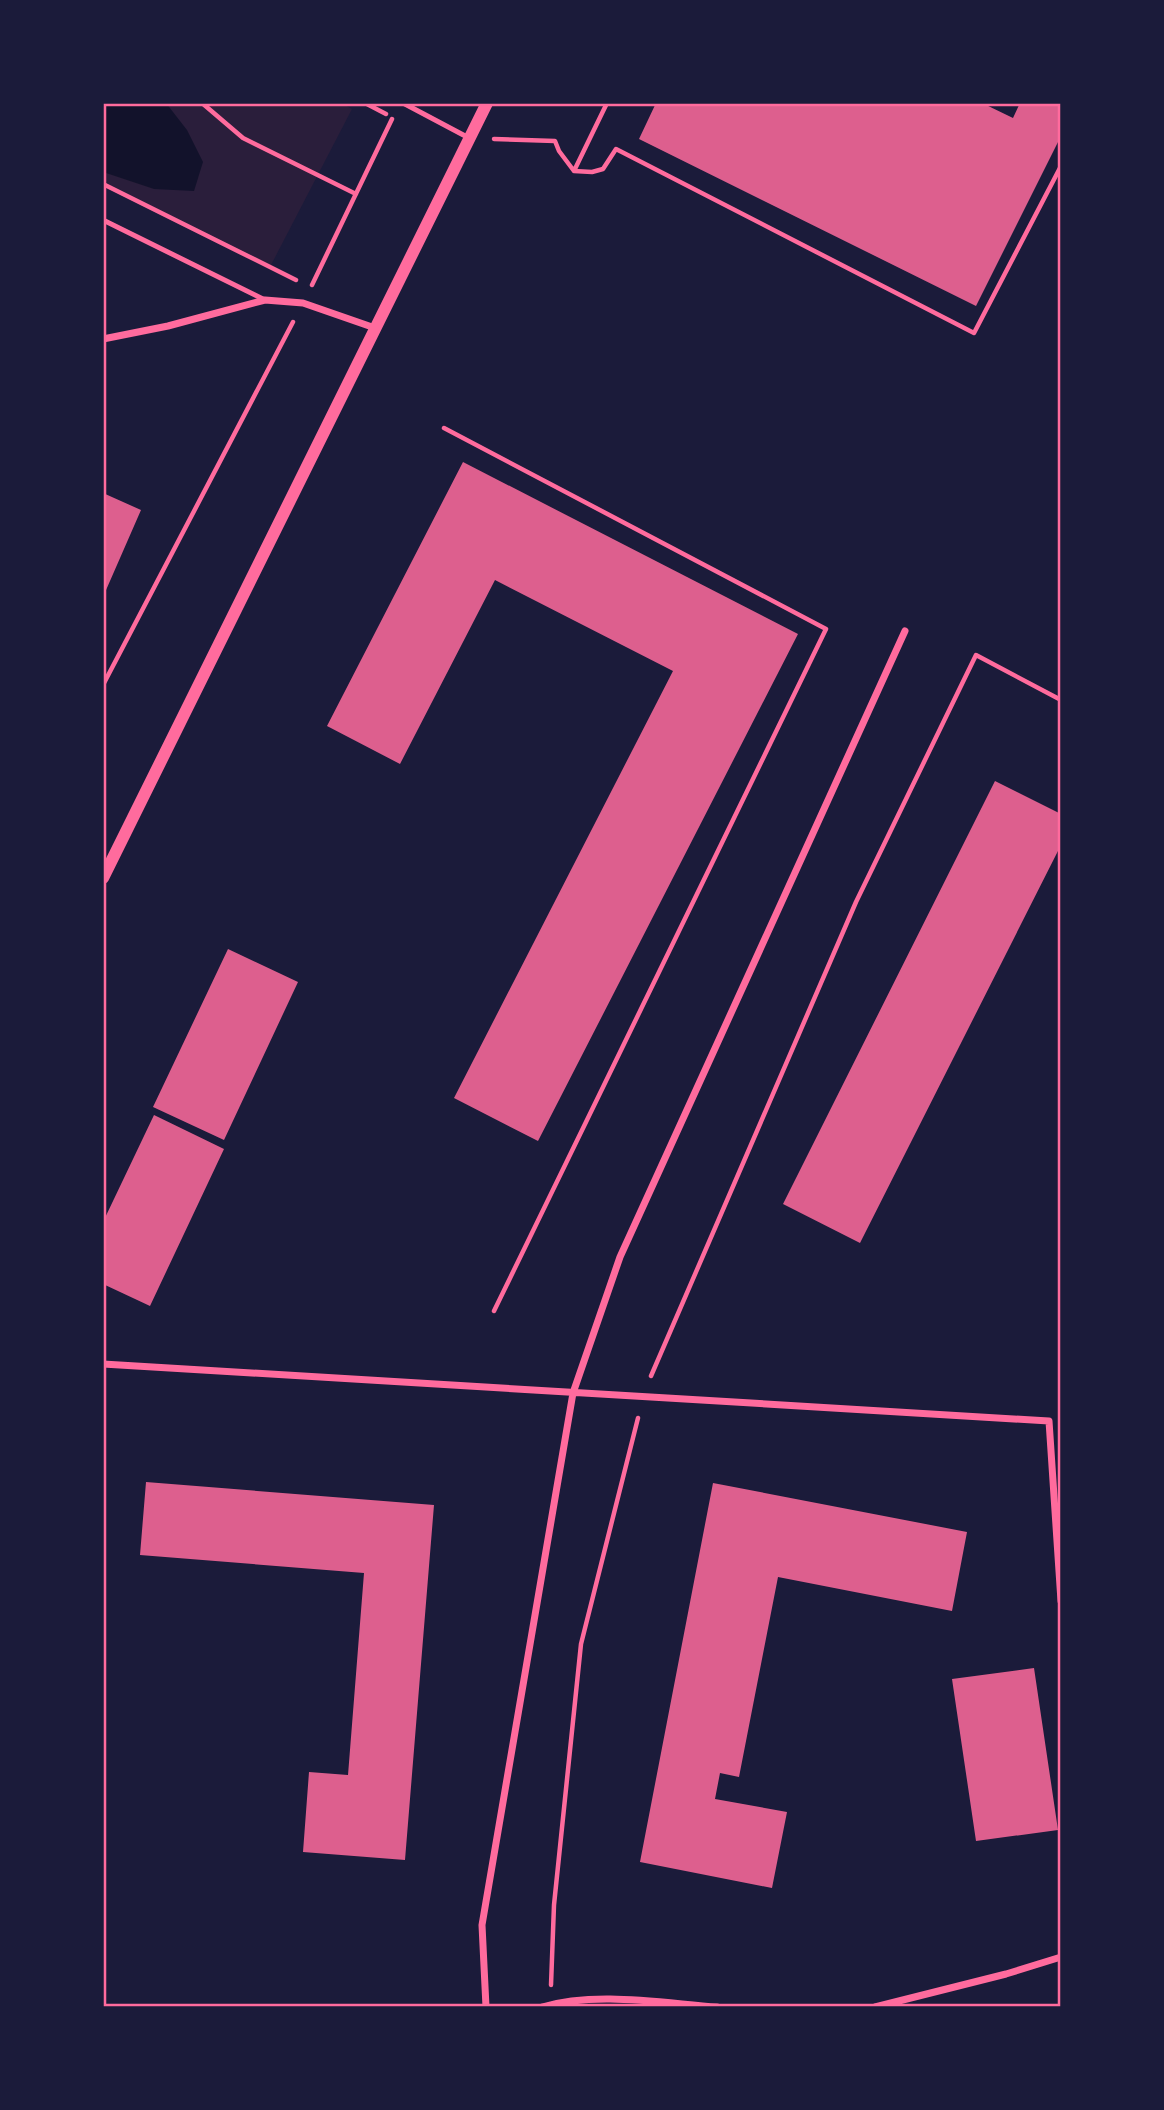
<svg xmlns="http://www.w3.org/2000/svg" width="1164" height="2110" viewBox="0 0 1164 2110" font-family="'DM Sans',sans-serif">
	<rect width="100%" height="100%" fill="#1b1b3a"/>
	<!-- green -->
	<path fill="#2a1e3b" d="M103,103H341L352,109L270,267L103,181Z"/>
	<!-- water -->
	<path fill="#12122b" d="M103,103H166L187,130L203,162L194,191L154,189L103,172Z"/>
	<!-- building -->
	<path fill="#dd5f8e" d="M656,103H982L1013,118L1020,103H1061V136L976,306L639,139Z
		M463,462L798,634L538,1141L454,1098L673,671L495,580L400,764L327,726Z
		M103,493L141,510L103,597Z
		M995,781L1061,814V845L860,1243L783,1204Z
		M228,949L298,982L224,1140L153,1107Z
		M154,1115L224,1149L150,1306L103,1284V1222Z
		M146,1482L434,1505L405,1860L303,1852L309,1772L348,1775L364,1573L140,1555Z
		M713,1483L967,1532L952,1611L778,1577L739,1777L720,1773L715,1799L787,1812L772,1888L640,1862Z
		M1034,1668L1058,1830L976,1841L952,1679Z"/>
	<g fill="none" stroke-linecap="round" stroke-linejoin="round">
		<!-- path -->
		<path stroke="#ff6b9d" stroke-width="4.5" d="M202,103L243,138L356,194
			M365,103L386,114
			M494,139L555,141L559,151L574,171L592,172L603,169L616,149L974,333L1061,166
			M574,171L607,103
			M103,184L296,280
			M312,285L392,119
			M444,428L826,629L494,1311
			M103,685L293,322
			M651,1376L856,902L976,655L1061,700
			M551,1985L554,1905L581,1644L638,1418"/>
		<!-- service -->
		<path stroke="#ff6b9d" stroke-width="5" d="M403,103L469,138
			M103,220L265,300"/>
		<!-- minor -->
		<path stroke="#ff6b9d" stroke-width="7" d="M103,339L168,326L265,300L303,303L375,328
			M103,1364L1049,1421L1061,1601
			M486,2007L482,1925L573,1393L620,1257L905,631
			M542,2007C595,1991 662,2003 717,2007
			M875,2007L1006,1974L1061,1957"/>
		<!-- tertiary -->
		<path stroke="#ff6b9d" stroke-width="12" d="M103,878L487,103"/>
	</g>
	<!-- border -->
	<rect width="1164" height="2110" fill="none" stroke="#1b1b3a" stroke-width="210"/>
	<rect x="105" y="105" width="954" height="1900" fill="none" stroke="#ff6b9d" stroke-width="2.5"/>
</svg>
